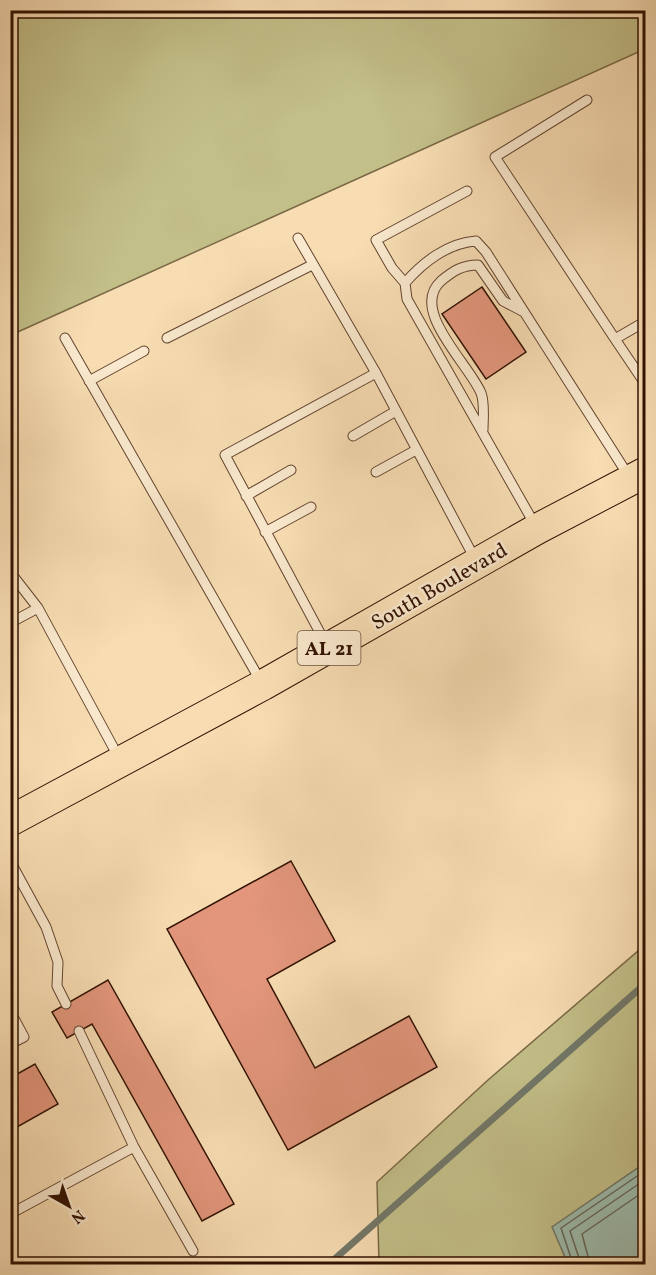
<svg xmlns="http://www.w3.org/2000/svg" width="656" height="1275" viewBox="0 0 656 1275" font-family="Vollkorn,serif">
	<rect width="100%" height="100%" fill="#f8ddb3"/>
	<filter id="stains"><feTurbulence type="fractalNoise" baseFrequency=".00333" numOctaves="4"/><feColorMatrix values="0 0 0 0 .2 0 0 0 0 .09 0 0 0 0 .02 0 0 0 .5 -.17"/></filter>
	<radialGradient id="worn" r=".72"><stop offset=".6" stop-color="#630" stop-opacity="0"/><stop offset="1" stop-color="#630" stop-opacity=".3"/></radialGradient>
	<!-- green -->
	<path fill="#c3bf89" stroke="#7a6846" stroke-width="1.5" d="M10,11H645V49L11,335Z
		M645,945V1163L553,1227L568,1264H379L377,1182L488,1080Z"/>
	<!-- water -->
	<path fill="#9dbcad" stroke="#727869" stroke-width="1.5" d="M645,1163V1264H568L552,1227Z"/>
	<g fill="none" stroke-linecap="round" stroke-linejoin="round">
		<!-- shore -->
		<path stroke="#676658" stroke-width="1.5" d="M573,1264L561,1228L646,1170
			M581,1264L570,1231L646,1179
			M590,1264L582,1234L646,1190"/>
		<!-- stream -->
		<path stroke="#727869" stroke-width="7" d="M329,1264L646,983"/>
	</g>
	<!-- building -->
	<path fill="#e3967c" stroke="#311102" stroke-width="1.5" d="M482,287L526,352L486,379L442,314Z
		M291,861L335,941L267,979L315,1068L409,1016L437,1067L288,1150L167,929Z
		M108,980L234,1204L202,1221L92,1024L67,1038L52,1012Z
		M35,1064L58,1104L10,1131V1078Z"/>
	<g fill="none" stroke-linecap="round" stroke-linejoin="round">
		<!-- service casing -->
		<g stroke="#63442e" stroke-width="11">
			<path id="service" d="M587,100L495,157L615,339L646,321
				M298,238L376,373L225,455L326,644
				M405,283L392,268L376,240L467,191
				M65,338L260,680
				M167,338L312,265
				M615,339L646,385
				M376,373L475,559
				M89,381L144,351
				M483,430C483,419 485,403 481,393C469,364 409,310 441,281C453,271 462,265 478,265L503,301L522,311
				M353,436L396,411
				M376,472L416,450
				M246,496L291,470
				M535,525L407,299L405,283C423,262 448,243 476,241L486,252L628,475
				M265,532L311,507
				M10,572L38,608L119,758
				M10,623L38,608
				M10,687V690
				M10,861L46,927L58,962L57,986L66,1004
				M10,1011L24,1037L10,1044
				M79,1031L134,1147
				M10,1214L134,1147L193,1251"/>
		</g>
		<!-- primary casing -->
		<g stroke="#311102" stroke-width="32">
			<path id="primary" d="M10,821L263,685L537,529L646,472"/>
		</g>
		<!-- service -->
		<use href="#service" stroke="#fae9ce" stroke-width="9"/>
		<!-- primary -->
		<use href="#primary" stroke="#f8ddb3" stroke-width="30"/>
	</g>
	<g text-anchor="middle" stroke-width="5" stroke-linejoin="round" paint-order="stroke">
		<!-- shield labels -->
		<rect fill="#fae9ce" stroke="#6d523f" stroke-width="1.5" x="297.5" y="631" width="63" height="34" rx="4.5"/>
		<g font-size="20" font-weight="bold" fill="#311102">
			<text x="329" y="655">AL 21</text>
		</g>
		<!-- street labels -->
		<g font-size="21" fill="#311102" stroke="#fae9ce">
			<text transform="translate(439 586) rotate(-30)" y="7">South Boulevard</text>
		</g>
	</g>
	<!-- margin -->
	<rect width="656" height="1275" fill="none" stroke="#f8ddb3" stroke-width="36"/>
	<rect x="12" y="12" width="632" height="1251" fill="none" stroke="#311102" stroke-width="3"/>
	<rect x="18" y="18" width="620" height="1239" fill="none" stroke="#311102" stroke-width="1.5"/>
	<!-- north arrow -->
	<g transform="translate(69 1206) rotate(140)" stroke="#fae9ce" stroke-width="4.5" paint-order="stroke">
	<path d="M0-4.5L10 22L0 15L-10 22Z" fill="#311102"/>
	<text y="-9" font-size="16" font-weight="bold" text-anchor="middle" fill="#311102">N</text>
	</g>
	<rect width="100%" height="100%" filter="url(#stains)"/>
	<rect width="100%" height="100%" fill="url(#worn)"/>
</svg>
